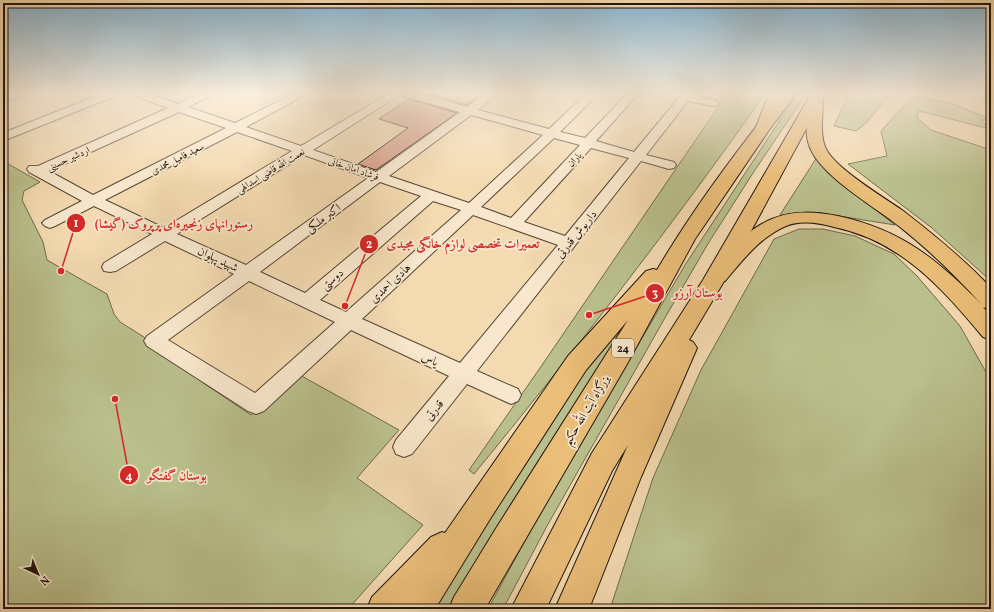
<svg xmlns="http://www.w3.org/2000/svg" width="994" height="612" viewBox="0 0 994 612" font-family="Vollkorn,Amiri,serif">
	<rect width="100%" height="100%" fill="#f4dab1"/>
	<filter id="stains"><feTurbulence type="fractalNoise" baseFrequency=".005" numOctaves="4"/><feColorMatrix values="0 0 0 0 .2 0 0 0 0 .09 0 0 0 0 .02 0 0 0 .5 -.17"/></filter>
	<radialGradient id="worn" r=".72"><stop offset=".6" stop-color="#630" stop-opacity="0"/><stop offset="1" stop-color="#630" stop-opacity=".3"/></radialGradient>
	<!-- green -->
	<path fill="#bac08d" stroke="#6c6a4c" d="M727,94H765C673,224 576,350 474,474L469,470L540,368Z
		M797,94H806L753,173L709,242L666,316L547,526L503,609H488L548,498L685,265Z
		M849,94H891L866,123L856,131L834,126Z
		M913,96L950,103L991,119V120H981L990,129L919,111L917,118L931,130L991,150V281L932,228L848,164L887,156L881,131Z
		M817,157L854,192L895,225L820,213L780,215Z
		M3,161L40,182L24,191L22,200L43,242L47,260L107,294L114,314L120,322L147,339L205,384L251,415L298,374L399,430L357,478L423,525L348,609H3Z
		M799,229H823L855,236L894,254L917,276L960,326L991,381V609H610L653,478L701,370L774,239Z
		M658,276L567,416L449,609H426L582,368Z"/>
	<!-- building -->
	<path fill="#db9e8a" stroke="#1f150c" d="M427,94H482L467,105Z
		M409,99L457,113L376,170L358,164L408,128L379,119Z"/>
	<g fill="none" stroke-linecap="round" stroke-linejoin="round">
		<!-- minor casing -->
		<g stroke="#544635" stroke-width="2">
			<path id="minor" d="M8,94H23L22,96L3,103V96Z
				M101,94H116L115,96L3,141V133Z
				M134,94H150L178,104L198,94H213L188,107L235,123L293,94H307L246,127L301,146L388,94H401L313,150L376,172L460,112L403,96L402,94H420L467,107L485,94H497L478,110L549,129L586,94H598L560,132L585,138L627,94H638L596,141L634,152L678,99L671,97L670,94H693V95L717,101L719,103L717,105L713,106L688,101L646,155L674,162L676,165L674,168L669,169L641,161L477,371L518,389L521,395L518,401L511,404L467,384L412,454L404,457L396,454L393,447L396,440L449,376L351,330L264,411L256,414L248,411L147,346L144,341L147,336L234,274L165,241L116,271L110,272L104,271L102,267L104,263L152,234L94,206L55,226L50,228L45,226L42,223L45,220L82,201L29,172L27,169L29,166H38L168,108L135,96ZM179,112L226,128L93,195L49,171ZM471,115L543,135L469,203L389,176ZM237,132L292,151L164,228L105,200ZM554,138L580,145L511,218L481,207ZM591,148L629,158L565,236L524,222ZM304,155L368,178L246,265L177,234ZM380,182L421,196L305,293L260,272ZM433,201L461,210L346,312L320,300ZM473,215L558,245L460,363L362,319ZM249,281L335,322L255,393L168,340Z"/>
		</g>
		<!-- major casing -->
		<g stroke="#1f150c" stroke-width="2">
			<path id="major" d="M769,94H783L770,127L768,130L763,131L758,130L756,127Z
				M817,94L821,95L823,98C823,114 819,134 826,149C835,168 883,197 902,210C933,234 964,259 991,288V310L983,307L991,316V340L983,337C941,287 901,241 834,227C820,223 800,220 786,226C760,237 743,260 725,281L718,283L711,281L708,276L711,271C729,251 747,229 772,219C793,210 816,212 838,216C902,230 937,259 982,305C957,277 930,251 900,227C875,207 824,178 811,150C803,134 808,114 809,98L811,95Z"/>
		</g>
		<!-- highway casing -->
		<g stroke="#1f150c" stroke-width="2">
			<path id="highway" d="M782,94H796L769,130L695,239L627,364L485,609H449L454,597L495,530L628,320L586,370L490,519L435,609H367L372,597L431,537L442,532L445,533L568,356L646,271L653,269L657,270C693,209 737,150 782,94Z
				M811,94H825L723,283L689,340L693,342L697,348L641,477L589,609H555L628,445L612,471L546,609H511L592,453L703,280Z"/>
		</g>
		<!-- minor -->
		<use href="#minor" fill="#f8e7cc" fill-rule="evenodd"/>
		<!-- major -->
		<use href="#major" fill="#eabd78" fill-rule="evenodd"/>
		<!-- highway -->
		<use href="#highway" fill="#eabd78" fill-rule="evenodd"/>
	</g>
	<!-- sky -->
	<linearGradient id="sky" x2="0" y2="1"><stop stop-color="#8ab6d2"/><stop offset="0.52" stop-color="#faeedc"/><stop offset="1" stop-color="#faeedc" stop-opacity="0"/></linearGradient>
	<rect width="994" height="180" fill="url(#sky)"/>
	<g text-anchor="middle" stroke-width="3.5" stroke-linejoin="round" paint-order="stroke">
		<!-- far-street labels -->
		<g font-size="10" fill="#1f150c" stroke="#f8e7cc">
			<text transform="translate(68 158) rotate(-24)" y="4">اردشیر حسینی</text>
			<text transform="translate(177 158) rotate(-27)" y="4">سعید فامیل محمدی</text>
			<text transform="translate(574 159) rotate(-47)" y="4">یاران</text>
			<text transform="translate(354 168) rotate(19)" y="4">فرشاد امان خانی</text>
			<text transform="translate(270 170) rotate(-31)" y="4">نعمت الله قاضی اسدالهی</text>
		</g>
		<!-- shield labels -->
		<rect fill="#f8e7cc" stroke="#605446" stroke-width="1" x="612" y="339" width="22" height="18" rx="3"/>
		<g font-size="11" font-weight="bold" fill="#1f150c">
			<text x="623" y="352">24</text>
		</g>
		<!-- street labels -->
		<g font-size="12" fill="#1f150c" stroke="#f8e7cc">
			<text transform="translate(323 218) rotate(-36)" y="4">اکبر ملکی</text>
			<text transform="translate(576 234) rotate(-51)" y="4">داریوش قدرتی</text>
			<text transform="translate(218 259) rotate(25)" y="4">شهید پهلوان</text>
			<text transform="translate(332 279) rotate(-40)" y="4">دوستی</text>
			<text transform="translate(390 283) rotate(-43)" y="4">هادی احمدی</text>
			<text transform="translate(430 359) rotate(25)" y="4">یاس</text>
			<text transform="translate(434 410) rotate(-51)" y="4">قدرتی</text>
			<text transform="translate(586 410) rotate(-59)" y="4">بزرگراه آیت الله حکیم</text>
		</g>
	</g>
	<!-- callouts -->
	<path fill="none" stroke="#d62828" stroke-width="1.5" d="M61 271L76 223M345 306L369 244M589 315L655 293M115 399L129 475"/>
	<g fill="#d62828" stroke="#f8e7cc" stroke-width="1.5">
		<circle cx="61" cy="271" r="4"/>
		<circle cx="345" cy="306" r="4"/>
		<circle cx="589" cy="315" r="4"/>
		<circle cx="115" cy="399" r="4"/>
		<circle cx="76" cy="223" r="10"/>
		<circle cx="369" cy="244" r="10"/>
		<circle cx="655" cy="293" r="10"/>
		<circle cx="129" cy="475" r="10"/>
	</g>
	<g font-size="12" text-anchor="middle" font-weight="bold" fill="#fff">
		<text x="76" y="227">1</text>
		<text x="369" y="248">2</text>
		<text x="655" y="297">3</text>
		<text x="129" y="480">4</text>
	</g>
	<g font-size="13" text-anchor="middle" font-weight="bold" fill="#d62828" stroke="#f8e7cc" stroke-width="3.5" stroke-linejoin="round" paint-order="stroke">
		<text x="174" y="228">رستورانهای زنجیره‌ای پرپروک (گیشا)</text>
		<text x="463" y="248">تعمیرات تخصصی لوازم خانگی مجیدی</text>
		<text x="698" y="297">بوستان آرزو</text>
		<text x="177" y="480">بوستان گفتگو</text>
	</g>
	<!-- margin -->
	<rect width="994" height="612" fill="none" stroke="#f4dab1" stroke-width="16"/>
	<rect x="4" y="4" width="986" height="604" fill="none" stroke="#1f150c" stroke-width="2"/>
	<rect x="8" y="8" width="978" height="596" fill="none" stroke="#1f150c"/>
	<!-- north arrow -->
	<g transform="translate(38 574) rotate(136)" stroke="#f8e7cc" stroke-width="3" paint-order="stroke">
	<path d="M0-3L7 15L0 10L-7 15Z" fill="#1f150c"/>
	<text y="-6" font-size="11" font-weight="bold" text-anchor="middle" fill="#1f150c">N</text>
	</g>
	<rect width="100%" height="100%" filter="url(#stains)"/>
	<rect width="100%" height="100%" fill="url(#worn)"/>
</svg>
